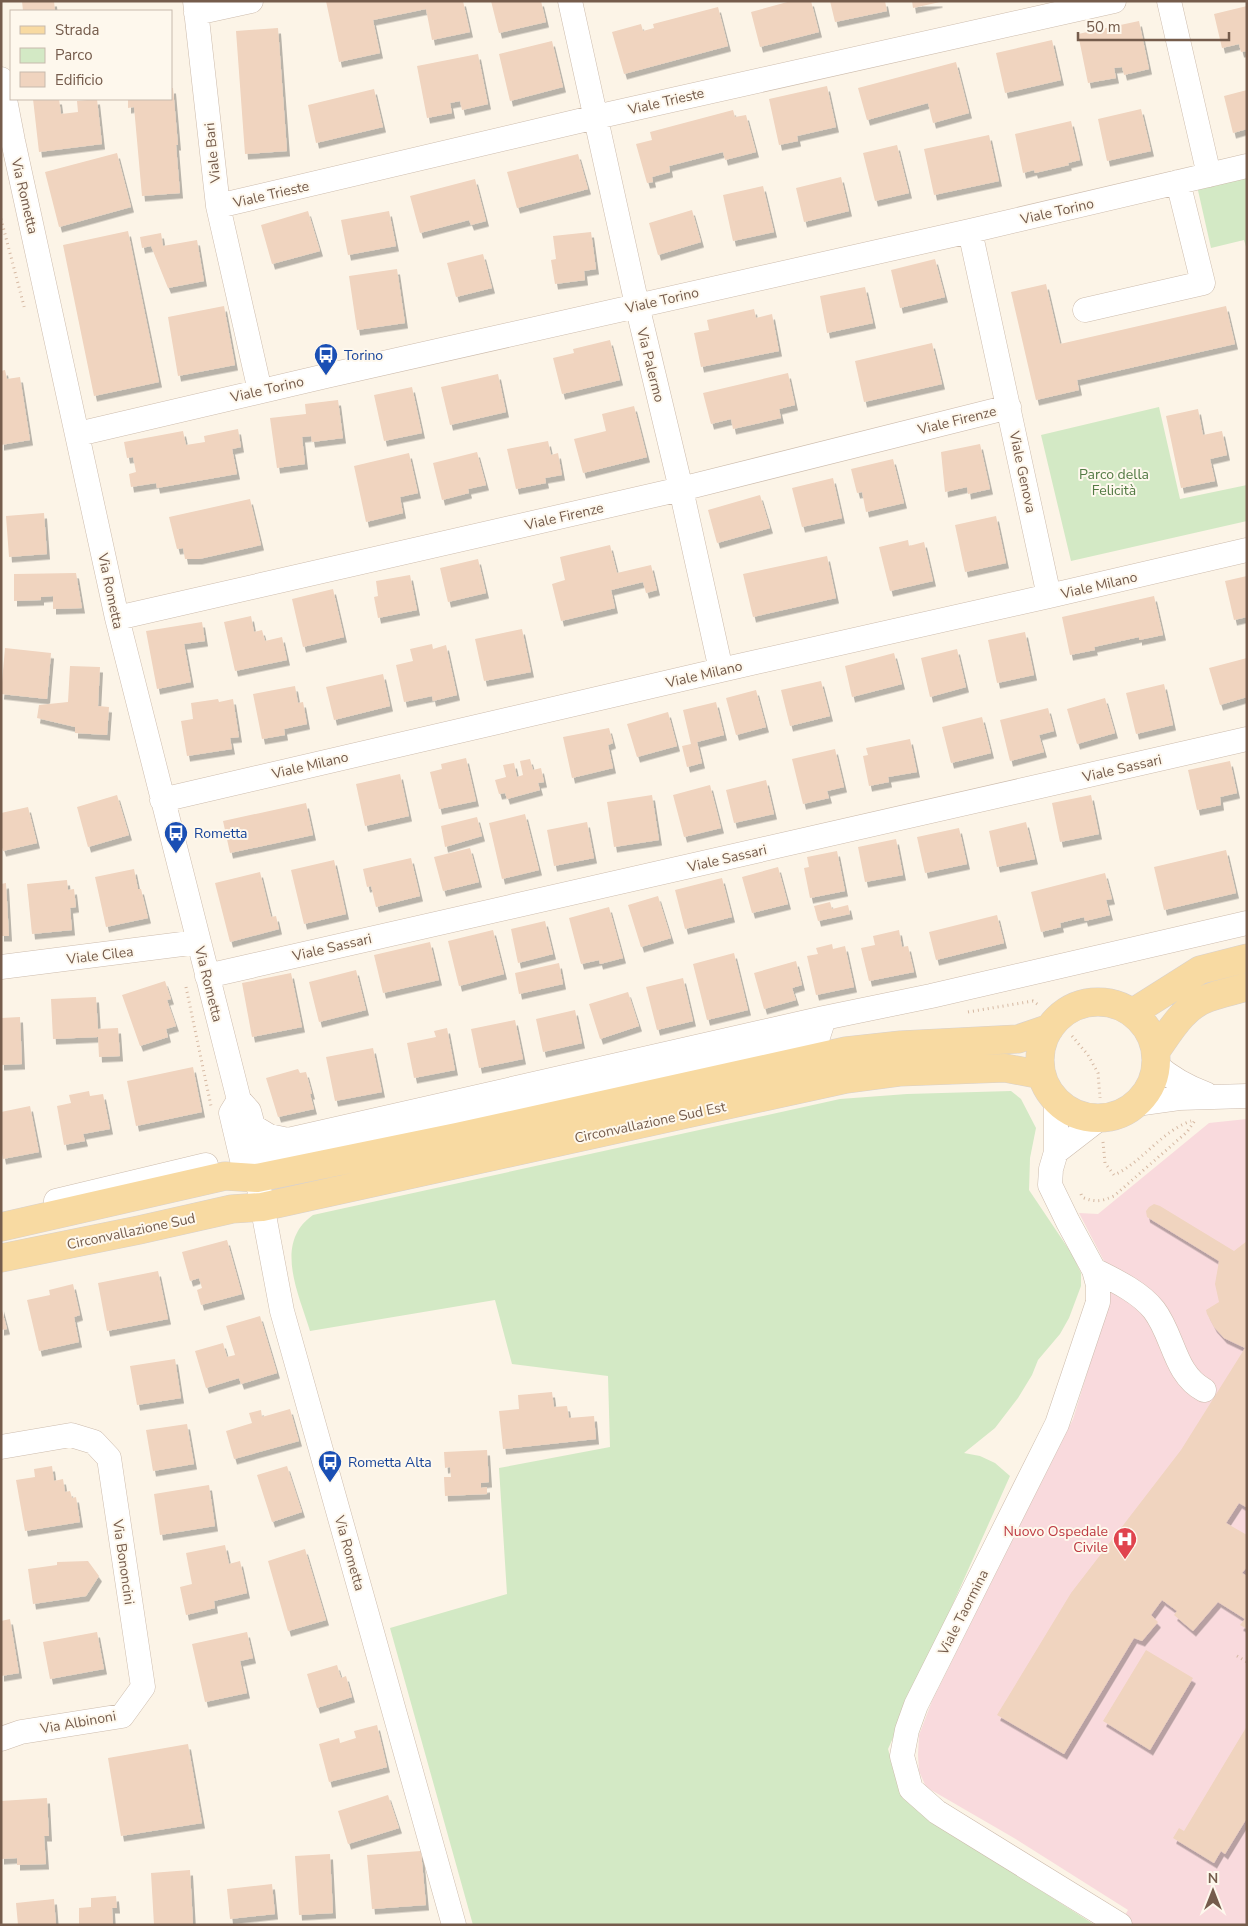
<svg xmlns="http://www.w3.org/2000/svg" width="1248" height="1926" viewBox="0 0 1248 1926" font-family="'Nunito Sans',sans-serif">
	<defs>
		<filter id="shadow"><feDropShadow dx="3" dy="5.5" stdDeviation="0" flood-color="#0004"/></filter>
	</defs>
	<rect width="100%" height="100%" fill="#fcf4e7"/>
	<!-- medical -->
	<path fill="#f9dadd" d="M1247,1119V1925H1119L1128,1910L1014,1838L926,1787L919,1771L918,1755L919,1735L932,1701L1073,1419L1108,1305L1105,1263L1079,1213L1098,1214L1209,1123Z"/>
	<!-- green -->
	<path fill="#d3e9c5" d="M1247,175V250L1244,240L1211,248L1197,186Z
		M1159,407L1180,499L1247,485V521L1071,561L1041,435Z
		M1011,1091L1021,1099L1036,1128L1030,1158L1029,1190L1072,1254L1081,1273V1286L1069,1318L1060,1334L1038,1360L1032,1375L1018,1398L995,1428L964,1453L980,1456L995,1463L1010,1476L888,1749L900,1791L930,1820L1095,1925H473L390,1628L507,1594L499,1468L610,1447L608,1376L512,1364L495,1300L310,1331C299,1294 273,1243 313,1215L840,1099L907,1094Z"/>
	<!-- building -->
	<path fill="#f0d4bf" filter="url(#shadow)" d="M22,1H54L55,11H23Z
		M326,1H463L470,32L432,40L426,9L373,20L380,53L339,62Z
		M491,1H541L546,22L499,33Z
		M791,1H811L819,32L760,47L751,12Z
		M830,1H885L887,11L835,22Z
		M912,1H939L940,2L913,8Z
		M1247,6V51L1241,52L1239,44L1222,48L1214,14Z
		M718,7L728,46L624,74L612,32L641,24L643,31L654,28L653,24Z
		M1139,21L1149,69L1124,75L1122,67L1114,68L1116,78L1088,83L1078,34Z
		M278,28L287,151L245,154L236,31Z
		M1052,40L1061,80L1005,93L996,53Z
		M552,41L563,87L510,101L499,54Z
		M478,54L488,104L462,110L460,101L450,103L452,113L427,118L417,66Z
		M956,62L969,113L933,123L928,103L867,120L858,88Z
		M827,86L836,127L797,136L798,141L779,145L769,99Z
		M171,88H173L178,145H176L180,193L142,196L134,107L128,108V99H171Z
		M374,89L383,127L316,143L308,105Z
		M1247,90V129L1233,133L1224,96Z
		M33,99H59L61,114L78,112L77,101L97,99L102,144L39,152Z
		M1141,109L1151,151L1107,161L1098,119Z
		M733,110L735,117L746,115L756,152L725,160L723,152L669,166L670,172L652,177L653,182L647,183L636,144L652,140L650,132Z
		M1071,121L1080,160L1068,163L1069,165L1035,173L1034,170L1023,173L1015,134Z
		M989,135L999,181L934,195L924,149Z
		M897,145L909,193L875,201L863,153Z
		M117,153L131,207L59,227L45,172Z
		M578,154L588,189L517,208L507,172Z
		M841,177L849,211L804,222L796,188Z
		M475,179L486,221L471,225L469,220L420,233L410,196Z
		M763,186L774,232L733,241L723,195Z
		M692,210L701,242L658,255L649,223Z
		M308,211L320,251L272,264L261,225Z
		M389,211L396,246L348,255L341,220Z
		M128,231L159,382L94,396L63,245Z
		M591,232L596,269L584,271L585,280L555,284L551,260L556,259L553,236Z
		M161,233L163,246L197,240L204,281L168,288L151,246L142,248L140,237Z
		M483,254L492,288L456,297L447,263Z
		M935,259L945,297L900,308L891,270Z
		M397,269L405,323L357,330L349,276Z
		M1046,284L1060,344L1226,306L1235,344L1077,380L1079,390L1036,400L1011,292Z
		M865,287L873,323L827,333L820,296Z
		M224,306L235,365L178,376L168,317Z
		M754,309L756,318L772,314L779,351L701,367L694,333L709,330L707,320Z
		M610,340L620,380L562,394L553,358L574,353L573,349Z
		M932,343L942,384L864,402L855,361Z
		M5,370L7,379L20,377L30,440L1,445V371Z
		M788,373L795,405L779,409L781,418L733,429L731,419L711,424L703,393Z
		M498,374L506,412L450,425L441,387Z
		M412,387L422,433L384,441L374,395Z
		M338,400L343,438L312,442L311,436L302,437L305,464L277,468L270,418L306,414L305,404Z
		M634,406L647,457L583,473L574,439L606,431L602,414Z
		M1198,409L1203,435L1222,431L1227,455L1210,459L1215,481L1181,488L1166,416Z
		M238,429L241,447L232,449L237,474L157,488L156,483L131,487L129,474L136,472L133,457L127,458L124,442L183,431L186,445L205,442L204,436Z
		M548,441L551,455L558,453L562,475L545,478L546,483L516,489L507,449Z
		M980,444L990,489L968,494L967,487L945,492L941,452Z
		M477,452L486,485L468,489L469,493L442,500L433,463Z
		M409,453L418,493L400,497L403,513L366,522L354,466Z
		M893,459L904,503L866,512L862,492L857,493L851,469Z
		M833,478L842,518L802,527L792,488Z
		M760,495L770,528L717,543L708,510Z
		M250,499L261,545L199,559H185L183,548L177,549L169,517Z
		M44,513L47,554L9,557L6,516Z
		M996,516L1006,563L965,572L955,525Z
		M908,540L909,546L924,542L933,581L890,591L879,547Z
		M610,545L617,573L651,565L657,590L646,593L643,582L611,590L615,608L561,621L552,584L565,580L560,557Z
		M827,556L836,598L753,617L743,574Z
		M478,559L486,593L448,602L440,568Z
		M76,573L82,608L53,609V596L41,597V600L14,601V574Z
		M410,575L417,610L378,618L374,597L378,596L376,581Z
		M1247,576V617L1234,620L1225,581Z
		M333,589L344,637L303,647L292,599Z
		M1154,596L1163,635L1139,640V637L1094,647L1095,650L1070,655L1062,617Z
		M251,616L254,632L262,630L265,641L282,637L287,660L235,671L224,622Z
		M202,622L205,641L184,644L191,682L157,689L146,631Z
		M522,629L531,672L484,681L475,639Z
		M1025,632L1034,675L997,683L988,640Z
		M432,644L433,649L446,645L457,695L433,701L432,696L404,702L396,665L413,661L410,649Z
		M5,648L51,653L47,699L1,694Z
		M957,649L966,687L930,697L921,658Z
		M894,653L902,684L852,697L845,666Z
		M1247,658V697L1220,705L1209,668Z
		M70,666L100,667L98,706L109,707L107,735L75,733V727L37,718L39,705L68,702Z
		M383,674L390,706L334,720L326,687Z
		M821,681L830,716L790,726L781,690Z
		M1164,684L1173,725L1136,734L1126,693Z
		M295,686L298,703L303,702L307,724L284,729L285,735L262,739L253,694Z
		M756,690L766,727L736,735L726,698Z
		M1105,698L1115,733L1077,744L1067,709Z
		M218,699L219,702L233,699L239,737L230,738L232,749L187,756L181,721L193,719L191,703Z
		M716,702L724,735L697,742L702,763L687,767L682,746L691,744L683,710Z
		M1048,708L1054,731L1039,735L1044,752L1010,761L1000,720Z
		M668,712L677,746L637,757L627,724Z
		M982,717L991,753L951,763L942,727Z
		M609,728L613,743L608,745L613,768L572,778L563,737Z
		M910,739L917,772L888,777L889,782L869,786L863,756L868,755L866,748Z
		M835,749L844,787L827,791L829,798L803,804L792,759Z
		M466,758L476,801L439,809L430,772L442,769L441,764Z
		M530,759L533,770L541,768L544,782L538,783L540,790L507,799L505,793L499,794L495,780L506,777L503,765L514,763L517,777L523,775L520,761Z
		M1230,761L1237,793L1220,797L1221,805L1197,810L1188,770Z
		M400,774L409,816L365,826L356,784Z
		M766,780L774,814L734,823L726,790Z
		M710,785L721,828L684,837L673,795Z
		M117,795L129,835L88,847L77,807Z
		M652,795L659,840L614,847L607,802Z
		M1091,795L1099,834L1060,842L1052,803Z
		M306,803L313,835L230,853L223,821Z
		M28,807L37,843L3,851L1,844V813Z
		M525,814L539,870L502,879L489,823Z
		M477,817L482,836L445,847L441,826Z
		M587,822L594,858L554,866L547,830Z
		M1026,822L1035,859L997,867L989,831Z
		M959,828L967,864L925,873L917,837Z
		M896,839L903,875L865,882L858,847Z
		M470,848L479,882L443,891L434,857Z
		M1226,850L1236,893L1164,910L1154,867Z
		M837,851L845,891L810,898L804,868L809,867L807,857Z
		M411,858L420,896L376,907L371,886L367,887L363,869Z
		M334,860L346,914L304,924L291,870Z
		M778,867L788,904L752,913L742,877Z
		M134,869L138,889H141L148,918L106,927L95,877Z
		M260,872L271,917L276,916L279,929L230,942L215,883Z
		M1105,873L1112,899L1106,900L1110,915L1085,921L1084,917L1060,923L1061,927L1041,932L1031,892Z
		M722,878L732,917L685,929L675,890Z
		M67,880L68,890L74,889L76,907L70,908L72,930L32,934L27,884Z
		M6,883L9,936H1V884Z
		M658,896L671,938L641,947L628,905Z
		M830,902L832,909L848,905L850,914L818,921L814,906Z
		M609,907L623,958L600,964L599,960L581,964L569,918Z
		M997,915L1004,943L936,960L929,932Z
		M545,921L553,954L518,963L511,929Z
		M493,930L504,974L459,986L448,941Z
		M899,930L902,947L908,946L914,972L869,981L861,948L875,945L873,936Z
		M430,942L439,980L383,993L374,955Z
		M832,944L833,949L845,946L854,987L816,995L807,956L818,954L816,948Z
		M734,953L748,1010L707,1020L693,964Z
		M796,961L802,985L792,988L796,1000L764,1009L754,973Z
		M559,963L563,984L519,994L515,973Z
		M356,970L366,1010L319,1022L309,982Z
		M291,973L302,1027L252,1037L242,983Z
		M683,978L693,1021L657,1030L646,987Z
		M165,981L171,999L167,1000L176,1026L166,1029L168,1037L140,1046L122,995Z
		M628,992L639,1026L600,1039L589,1004Z
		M96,997L98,1029L118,1028L120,1056L99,1057L98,1037L53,1039L51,999Z
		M575,1010L582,1043L543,1052L536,1019Z
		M20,1017L22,1064L1,1065V1018Z
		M515,1020L523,1059L479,1068L471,1029Z
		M447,1028L455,1070L414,1078L407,1043L436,1037L434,1031Z
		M373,1048L382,1092L335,1101L326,1057Z
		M193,1067L202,1112L136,1126L127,1081Z
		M298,1069L300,1073L306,1072L312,1094H310L314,1109L278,1117L266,1078Z
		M89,1091L90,1096L103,1094L110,1129L83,1134L85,1141L64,1145L57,1106L71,1103L69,1095Z
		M30,1106L39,1152L3,1159L1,1147V1112Z
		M1154,1204L1160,1206L1234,1251L1247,1241V1506L1246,1507L1239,1503L1226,1523L1247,1535V1567L1242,1573L1247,1576V1629L1240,1625L1245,1619L1218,1602L1193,1631L1174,1615L1177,1611L1162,1600L1151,1615L1158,1622L1142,1641L1134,1638L1064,1754L997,1715L1071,1593L1181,1450L1245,1348L1224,1338L1214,1327L1207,1314L1206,1310L1219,1302L1215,1284L1219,1261L1147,1217L1146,1211L1149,1207Z
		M227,1240L242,1294L201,1305L197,1290L202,1288L199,1278L190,1281L182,1252Z
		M158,1271L168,1319L107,1331L98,1283Z
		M73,1284L80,1315L74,1317L79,1342L39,1351L27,1300L50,1295L49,1290Z
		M1,1306L7,1329L1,1330Z
		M260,1316L277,1373L241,1384L239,1378L206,1388L195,1351L223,1343L227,1357L235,1355L226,1326Z
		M175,1359L181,1398L137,1405L130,1366Z
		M552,1392L554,1407L567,1406L569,1418L594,1416L596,1439L503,1449L499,1411L519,1409L518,1395Z
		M290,1409L299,1441L234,1459L226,1431L252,1423L249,1413L261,1410L262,1417Z
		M187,1424L194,1464L153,1471L146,1430Z
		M487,1450L489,1482L481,1483V1488L487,1487V1494L445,1496L444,1477H451L450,1467L445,1468L444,1452Z
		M52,1466L54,1481L63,1479L65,1492L70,1491L72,1498L76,1497L80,1522L25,1531L16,1480L35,1477L34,1469Z
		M287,1466L302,1512L272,1522L257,1475Z
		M209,1485L215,1526L160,1535L154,1494Z
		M225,1545L229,1564L240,1561L247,1593L214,1601L215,1608L186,1615L180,1587L192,1584L186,1553Z
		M305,1549L326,1620L288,1631L268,1561Z
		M88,1561L99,1576L86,1596L33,1604L28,1569L57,1565V1562Z
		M10,1619L19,1673L1,1676V1621Z
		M97,1632L104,1669L50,1679L43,1642Z
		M247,1632L253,1658L240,1661L247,1693L205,1702L192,1644Z
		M1146,1650L1193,1678L1150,1750L1103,1721Z
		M337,1665L341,1678L346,1676L352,1697L317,1708L307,1674Z
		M377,1725L387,1767L329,1782L319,1744L339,1738L340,1743L356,1738L354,1731Z
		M1247,1726V1818L1225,1854L1221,1851L1214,1863L1173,1838L1179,1828L1184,1831Z
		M188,1744L202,1823L121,1836L108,1758Z
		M388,1795L399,1828L348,1844L338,1811Z
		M47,1798L49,1836H44L46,1864L17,1865V1858L1,1859V1801Z
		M421,1851L426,1905L372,1909L367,1855Z
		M330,1854L333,1913L299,1915L295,1856Z
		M190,1870L193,1924L154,1925L151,1873Z
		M272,1884L275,1914L230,1919L227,1889Z
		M116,1896L117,1908H112L113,1925H79V1908L91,1907V1898Z
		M54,1899L56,1925H18L16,1903Z"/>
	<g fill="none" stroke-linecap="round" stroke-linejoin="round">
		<!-- minor casing -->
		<g stroke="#cdbcad" stroke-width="25">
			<path id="minor" d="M195,1L218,206L260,391
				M570,1L637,305L681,489L721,670
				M1169,1L1209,175
				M196,13L251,1
				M1,79L13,141L117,618L239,1100L249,1111L263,1163L257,1178L282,1311L454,1925
				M218,206L596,117L1114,1
				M970,231L1049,596
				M1085,310L1203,283L1178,182
				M78,434L326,376L970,231L1247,166
				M117,618L681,489L1009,407
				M162,800L721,670L1049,596L1247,550
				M1,967L198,942
				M207,976L1247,739
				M706,1065L817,1040L824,1018L931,996L1247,923
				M1156,1065C1172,1079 1187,1087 1206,1094
				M239,1100L231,1113L243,1164L257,1178
				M1056,1100V1152L1100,1118
				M1136,1104L1179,1098L1247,1096
				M254,1127L269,1136L288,1140L824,1018
				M1056,1152L1051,1169L1050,1185L1068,1222L1094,1270L1098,1285V1302L1057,1424L916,1705L907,1730L902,1756L911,1789L937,1812L1120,1925
				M263,1163L706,1065L719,1074
				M56,1201L206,1165
				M1094,1270C1114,1280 1140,1292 1154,1310C1174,1336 1174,1374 1204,1390
				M1,1447L71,1435L94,1442L109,1458L143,1687L122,1716L21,1732L1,1739"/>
		</g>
		<!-- major casing -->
		<g stroke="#d8d1cd" stroke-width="29">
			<path id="major" d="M1040 1060a58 58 0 1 1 116 0a58 58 0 1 1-116 0Z
				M1132,1013L1200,970L1247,958
				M1156,1051C1170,1031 1184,1006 1208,998C1221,993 1234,991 1247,987
				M1,1227L225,1176L257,1178L457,1137L846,1051L901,1045L1018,1039L1050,1028
				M1,1258L139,1230L232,1209L262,1207L846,1079L899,1072L1005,1068L1042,1075"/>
		</g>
		<!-- path -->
		<path stroke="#d5b8a2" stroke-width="3" stroke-dasharray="1 4" stroke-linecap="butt" d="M1,219L25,310
			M186,987L211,1106
			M968,1012L1033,1001L1040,1006
			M1072,1036L1088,1055L1098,1073L1100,1098
			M1103,1142L1105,1163L1114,1175C1143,1162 1160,1132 1191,1121
			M1081,1194L1082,1197C1095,1203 1102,1201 1114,1196L1187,1132L1196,1119
			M1237,1656L1247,1662"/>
		<!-- minor -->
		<use href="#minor" stroke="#fff" stroke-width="24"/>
		<!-- major -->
		<use href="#major" stroke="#f8daa2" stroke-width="28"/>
	</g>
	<!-- icons -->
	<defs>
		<g id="bus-pin" transform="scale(1.25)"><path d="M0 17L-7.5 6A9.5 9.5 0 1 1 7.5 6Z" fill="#1a4fb4" stroke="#fef8ed"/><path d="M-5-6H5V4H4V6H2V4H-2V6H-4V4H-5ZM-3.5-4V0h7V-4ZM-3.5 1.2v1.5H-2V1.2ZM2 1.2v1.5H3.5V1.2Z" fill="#fff"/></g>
		<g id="hospital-pin" transform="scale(1.25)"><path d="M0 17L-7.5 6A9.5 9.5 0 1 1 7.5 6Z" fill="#e0444e" stroke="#fef8ed"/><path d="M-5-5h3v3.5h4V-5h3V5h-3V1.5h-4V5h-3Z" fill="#fff"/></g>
	</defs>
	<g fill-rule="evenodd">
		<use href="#bus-pin" x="326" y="355"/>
		<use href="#bus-pin" x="176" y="833"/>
		<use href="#bus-pin" x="330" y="1462"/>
		<use href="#hospital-pin" x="1125" y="1539"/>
	</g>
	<g text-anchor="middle" stroke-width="4" stroke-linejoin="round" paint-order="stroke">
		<!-- street labels -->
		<g font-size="14" fill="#755c4c" stroke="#fef8ed">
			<text transform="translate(666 101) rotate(-13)" y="5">Viale Trieste</text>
			<text transform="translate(212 153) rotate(-96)" y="5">Viale Bari</text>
			<text transform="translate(271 194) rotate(-13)" y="5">Viale Trieste</text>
			<text transform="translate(25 196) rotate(77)" y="5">Via Rometta</text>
			<text transform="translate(1057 211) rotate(-13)" y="5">Viale Torino</text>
			<text transform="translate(662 300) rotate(-13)" y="5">Viale Torino</text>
			<text transform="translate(651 365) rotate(76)" y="5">Via Palermo</text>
			<text transform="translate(267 389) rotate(-13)" y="5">Viale Torino</text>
			<text transform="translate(957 420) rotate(-14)" y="5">Viale Firenze</text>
			<text transform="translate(1023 472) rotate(78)" y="5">Viale Genova</text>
			<text transform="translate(564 516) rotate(-13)" y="5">Viale Firenze</text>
			<text transform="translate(1099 585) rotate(-13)" y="5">Viale Milano</text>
			<text transform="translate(111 591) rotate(78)" y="5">Via Rometta</text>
			<text transform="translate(704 674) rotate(-13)" y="5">Viale Milano</text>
			<text transform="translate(310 765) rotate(-13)" y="5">Viale Milano</text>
			<text transform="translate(1122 768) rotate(-13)" y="5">Viale Sassari</text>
			<text transform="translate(727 858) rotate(-13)" y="5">Viale Sassari</text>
			<text transform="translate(332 947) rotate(-13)" y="5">Viale Sassari</text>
			<text transform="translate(100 955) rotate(-7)" y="5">Viale Cilea</text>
			<text transform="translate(209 984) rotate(76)" y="5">Via Rometta</text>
			<text transform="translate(650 1122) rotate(-12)" y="5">Circonvallazione Sud Est</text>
			<text transform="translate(131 1231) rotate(-12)" y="5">Circonvallazione Sud</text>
			<text transform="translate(350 1553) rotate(74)" y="5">Via Rometta</text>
			<text transform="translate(124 1562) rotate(82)" y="5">Via Bononcini</text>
			<text transform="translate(963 1612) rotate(-63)" y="5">Viale Taormina</text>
			<text transform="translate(78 1722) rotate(-10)" y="5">Via Albinoni</text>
		</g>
		<!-- transit labels -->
		<g font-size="14" fill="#164399" stroke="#fef8ed" text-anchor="start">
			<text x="344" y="360">Torino</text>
			<text x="194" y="838">Rometta</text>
			<text x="348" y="1467">Rometta Alta</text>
		</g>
		<!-- park labels -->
		<g font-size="14" fill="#537a44" stroke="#fef8ed">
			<text x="1114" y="479">Parco della<tspan x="1114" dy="16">Felicità</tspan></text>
		</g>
		<!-- health labels -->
		<g font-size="14" fill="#be3a42" stroke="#fef8ed" text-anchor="end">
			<text x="1108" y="1536">Nuovo Ospedale<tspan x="1108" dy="16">Civile</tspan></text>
		</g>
	</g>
	<!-- border -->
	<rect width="1248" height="1926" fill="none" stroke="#755c4c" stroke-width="5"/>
	<!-- legend -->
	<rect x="10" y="10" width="162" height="90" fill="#fef8ed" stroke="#c7baad"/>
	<rect x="20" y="26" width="25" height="8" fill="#f8daa2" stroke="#c7baad"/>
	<text x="55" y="35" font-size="15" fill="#755c4c">Strada</text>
	<rect x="20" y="48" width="25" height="15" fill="#d3e9c5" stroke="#c7baad"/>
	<text x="55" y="60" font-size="15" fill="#755c4c">Parco</text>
	<rect x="20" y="72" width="25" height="15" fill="#f0d4bf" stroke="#c7baad"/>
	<text x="55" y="85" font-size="15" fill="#755c4c">Edificio</text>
	<!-- north arrow -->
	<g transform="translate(1213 1891)" stroke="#fef8ed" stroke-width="4" paint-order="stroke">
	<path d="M0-4L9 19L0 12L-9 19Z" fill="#755c4c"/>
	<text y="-8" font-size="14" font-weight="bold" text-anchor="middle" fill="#755c4c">N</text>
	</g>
	<!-- scale -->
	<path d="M1078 32v8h151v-8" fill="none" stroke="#755c4c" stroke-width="2.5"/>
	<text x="1086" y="32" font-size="15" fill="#755c4c" stroke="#fef8ed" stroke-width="4" paint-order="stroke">50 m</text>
</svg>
